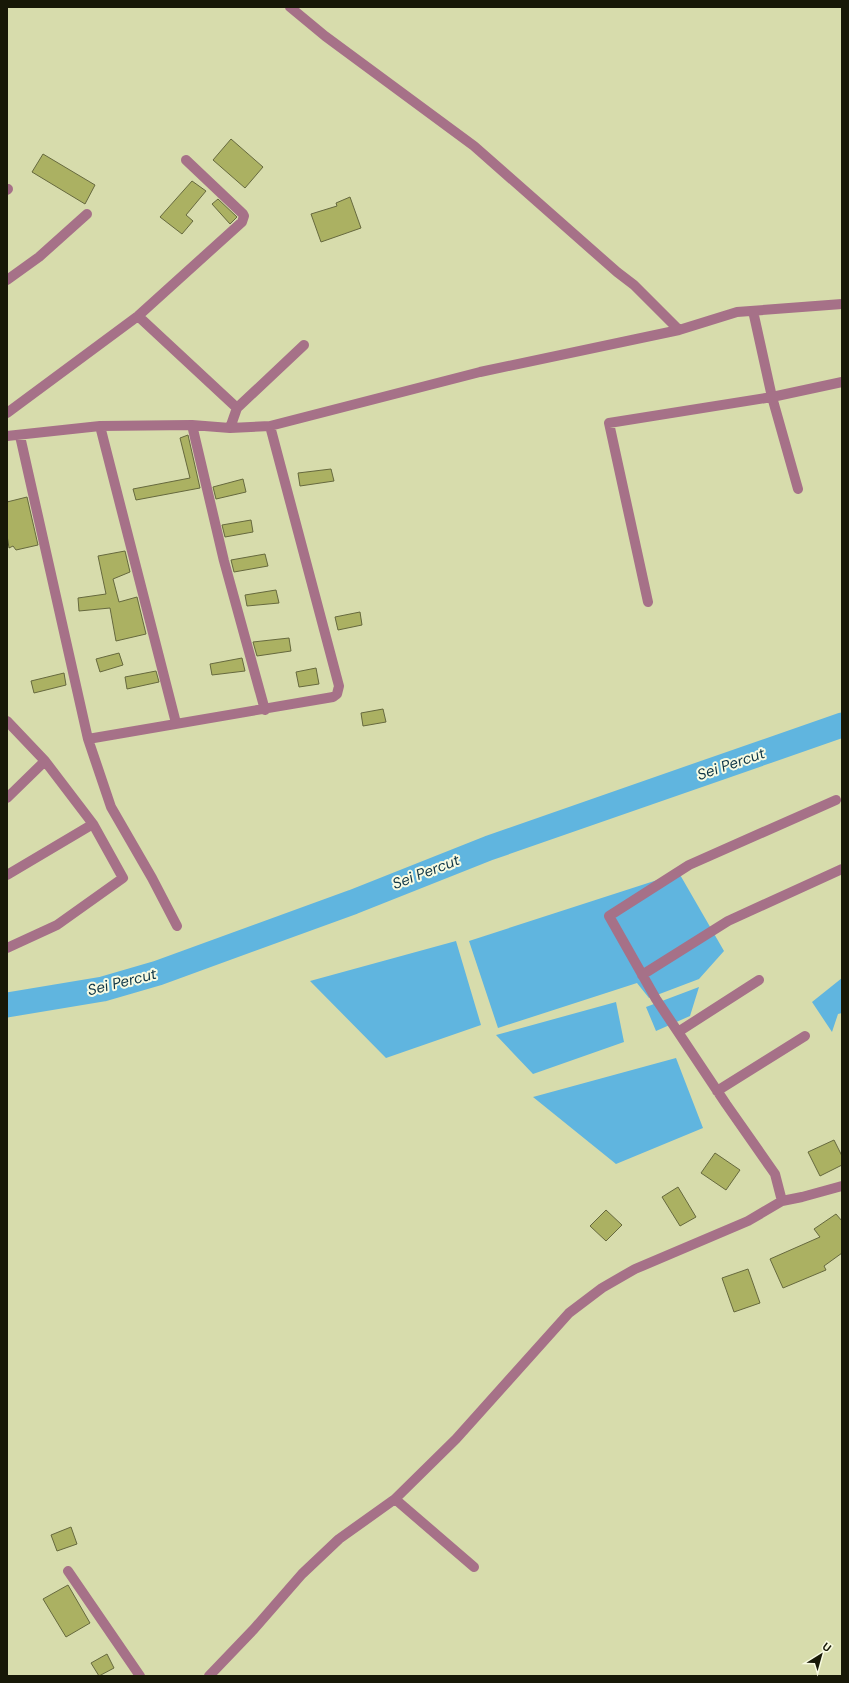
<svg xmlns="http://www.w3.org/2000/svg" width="849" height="1683" viewBox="0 0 849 1683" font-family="'DM Sans',sans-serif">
	<rect width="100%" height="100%" fill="#d7dcac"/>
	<!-- water -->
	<path fill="#60b5df" d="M679,873L724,951L699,979L649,998L637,983L498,1028L469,941Z
		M456,941L481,1025L386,1058L310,981Z
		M842,978V1013L838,1014L832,1032L812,1002Z
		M699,987L690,1016L656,1031L646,1007Z
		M616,1002L624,1042L533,1074L496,1035Z
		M676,1058L703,1128L616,1164L533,1097Z"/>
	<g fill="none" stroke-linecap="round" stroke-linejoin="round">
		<!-- river -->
		<path stroke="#60b5df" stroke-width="25" d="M7,1005L103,989L158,973L353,902L489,848L842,725"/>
	</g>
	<!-- building -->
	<path fill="#abb162" stroke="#66693e" d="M231,139L263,167L245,188L213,160Z
		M43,154L95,185L85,204L32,172Z
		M192,181L206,191L186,215L193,221L182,234L160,217Z
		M350,197L361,228L321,242L311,214L337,206L336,203Z
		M218,199L237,217L230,224L212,204Z
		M188,435L200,488L136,500L133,489L190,478L180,438Z
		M331,469L334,481L300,486L298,473Z
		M243,479L246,492L216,499L213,487Z
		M27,497L38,545L16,550L13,546L9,548L7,535V502Z
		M251,520L253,532L225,537L222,525Z
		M125,551L130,572L113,579L119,602L137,597L146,634L116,641L110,608L79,611L78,598L106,594L98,556Z
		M265,554L268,566L234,572L231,560Z
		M276,590L279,603L247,606L245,595Z
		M360,612L362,625L338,630L335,617Z
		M289,638L291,651L257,656L253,642Z
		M119,653L123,665L100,672L96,659Z
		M242,658L245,671L212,675L210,664Z
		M316,668L319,684L299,687L296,672Z
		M156,671L159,682L127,689L125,677Z
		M64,673L66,685L34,693L31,681Z
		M383,709L386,722L363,726L361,713Z
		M834,1140L842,1156V1165L820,1176L808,1152Z
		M715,1153L740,1170L726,1190L701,1173Z
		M678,1187L696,1217L680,1226L662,1197Z
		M606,1210L622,1225L606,1241L590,1226Z
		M836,1214L842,1221V1253L824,1266L826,1270L783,1288L770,1259L820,1237L814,1229Z
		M748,1269L760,1303L734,1312L722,1278Z
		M71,1527L77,1544L57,1551L51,1535Z
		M68,1585L90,1623L66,1637L43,1599Z
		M107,1654L114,1668L99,1676L91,1663Z"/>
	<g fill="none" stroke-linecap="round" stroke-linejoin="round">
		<!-- street -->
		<path stroke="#a67188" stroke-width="10" d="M290,7L325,36L474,146L617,272L634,285L679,330
			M7,190L8,189
			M7,280L39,257L87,214
			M753,311L772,397L798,489
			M138,316L237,408L230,428
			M237,408L304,345
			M7,413L138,316L242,222L244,216L243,214L186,160
			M192,425L224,561L265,710
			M100,426L176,723
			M7,436L100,426L192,425L230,428L270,426L480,372L679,330L737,312L842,304
			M20,436L88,739L111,807L152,878L177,926
			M648,602L609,423L772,397L842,382
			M7,721L45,761L7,798
			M88,739L333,697L337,694L339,686L270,426
			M7,875L93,824
			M7,948L57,925L123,878L93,824L45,761
			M642,975L728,921L842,869
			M678,1032L759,980
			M717,1091L805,1036
			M782,1201L802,1197L842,1186
			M395,1499L474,1567
			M68,1571L140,1676
			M209,1676L254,1629L302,1574L339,1539L395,1499L456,1439L569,1313L602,1288L635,1269L748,1221L782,1201L775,1174L726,1104L656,999L609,916L689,865L836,800"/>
	</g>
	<g text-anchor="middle" stroke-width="4" stroke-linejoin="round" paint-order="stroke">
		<!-- water labels -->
		<g font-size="15" font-style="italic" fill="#0f3647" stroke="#f8fbe2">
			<text transform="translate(731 764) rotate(-19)" y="5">Sei Percut</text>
			<text transform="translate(426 872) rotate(-21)" y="5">Sei Percut</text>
			<text transform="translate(122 982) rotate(-14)" y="5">Sei Percut</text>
		</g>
	</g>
	<!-- border -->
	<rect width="849" height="1683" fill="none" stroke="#171807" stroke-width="16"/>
	<!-- north arrow -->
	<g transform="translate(821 1655) rotate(37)" stroke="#f8fbe2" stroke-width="3" paint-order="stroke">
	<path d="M0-3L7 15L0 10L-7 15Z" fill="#171807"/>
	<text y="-6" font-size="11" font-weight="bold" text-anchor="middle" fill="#171807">U</text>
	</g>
</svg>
